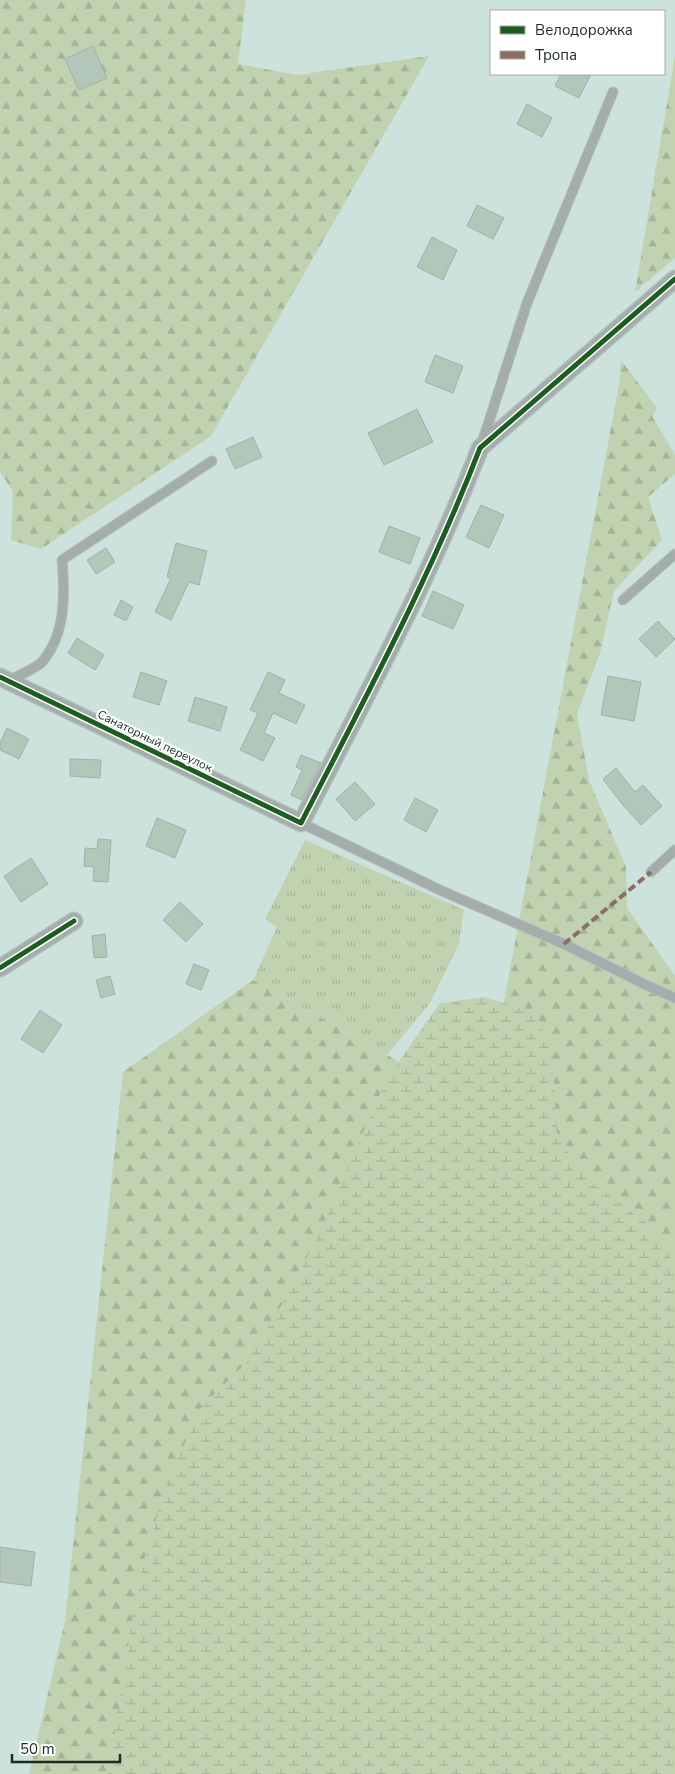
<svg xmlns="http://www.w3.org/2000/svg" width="675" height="1774" viewBox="0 0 675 1774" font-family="'Nunito Sans',sans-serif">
	<defs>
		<pattern id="grass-tufts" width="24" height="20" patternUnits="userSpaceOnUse" patternTransform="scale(1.25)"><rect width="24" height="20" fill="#c0d2b0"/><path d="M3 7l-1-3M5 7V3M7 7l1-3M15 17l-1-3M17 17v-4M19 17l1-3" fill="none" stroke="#a5b497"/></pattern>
		<pattern id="forest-firs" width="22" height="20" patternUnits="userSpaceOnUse" patternTransform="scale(1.25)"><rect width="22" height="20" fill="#c0d2b0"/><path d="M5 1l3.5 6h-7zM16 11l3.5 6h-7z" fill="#a5b497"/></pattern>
		<pattern id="wetland-marsh" width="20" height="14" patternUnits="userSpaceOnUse" patternTransform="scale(1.25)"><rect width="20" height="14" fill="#c0d2b0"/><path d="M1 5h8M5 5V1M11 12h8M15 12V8" fill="none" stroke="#a5b497"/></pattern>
	</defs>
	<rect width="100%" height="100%" fill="#cde2dc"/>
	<!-- grass -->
	<path fill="url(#grass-tufts)" d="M305,840L464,910L459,944L430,1003L387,1055L253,980L277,927L265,919Z"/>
	<!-- forest -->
	<path fill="url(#forest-firs)" d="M0,0H246L238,64L297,75L429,56L211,436L41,549L11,540L13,491L0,472Z
		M675,56V258L635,292Z
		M621,360L657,408L652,416L675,455V474L648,497L662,540L614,591L600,653L577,714L589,780L626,867L627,908L675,976V1774H360L620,379Z
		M253,980L419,1073L282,1774H29L65,1621L123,1072Z"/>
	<!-- wetland -->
	<path fill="url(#wetland-marsh)" d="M485,997L535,1013L552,1050L557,1136L586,1178L645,1222L675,1265V1774H108L138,1581L169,1476L203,1405L247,1362L293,1286L322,1227L386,1080L440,1003Z"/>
	<!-- building -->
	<path fill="#b2c6ba" stroke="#a3b0aa" d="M93,46L107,78L79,90L65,59Z
		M561,74H591L579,98L555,86Z
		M527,104L552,118L542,137L517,124Z
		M477,205L504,218L493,239L467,226Z
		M432,237L457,250L443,280L417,267Z
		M435,355L463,366L453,393L425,382Z
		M417,409L433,442L384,465L368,433Z
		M253,437L262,457L235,469L226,449Z
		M481,505L504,515L489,548L466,537Z
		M389,526L420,538L410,564L379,552Z
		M176,543L207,551L199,585L189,582L171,620L155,612L171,578L167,577Z
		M106,548L115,562L96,574L87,560Z
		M433,591L464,605L453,629L422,616Z
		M121,600L133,607L126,621L114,615Z
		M658,621L675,639L656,657L639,639Z
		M77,638L104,655L95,670L68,653Z
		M141,672L167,681L159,705L133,697Z
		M268,672L285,680L279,693L305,705L296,724L273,713L264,733L275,738L263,761L240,750L258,713L250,710Z
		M608,676L641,682L634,721L601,715Z
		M195,697L227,707L220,731L188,721Z
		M7,728L29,739L19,759L0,750V743Z
		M301,755L321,763L302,800L291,795L302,770L296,767Z
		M70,759L101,760L100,778L70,776Z
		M616,768L635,792L643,785L662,806L641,825L622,804L603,779Z
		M355,782L375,804L355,821L336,799Z
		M415,798L438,810L426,832L404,820Z
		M157,818L186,830L175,858L146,846Z
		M98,839L111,840L108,882L93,881L94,867L84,866L85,848L97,849Z
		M31,858L48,884L21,902L4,876Z
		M180,902L203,924L186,942L163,920Z
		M105,934L107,957L94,958L92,936Z
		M194,964L209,970L201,990L186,984Z
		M110,976L115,994L101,998L96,980Z
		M40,1010L62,1025L43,1053L21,1039Z
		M0,1547L35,1552L31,1586L0,1582Z"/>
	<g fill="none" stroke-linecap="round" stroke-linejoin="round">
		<!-- service casing -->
		<g stroke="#afbfbb" stroke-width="11">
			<path id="service" d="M482,443L527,303L613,92
				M623,600L675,554
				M8,681C17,676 35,669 42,662C66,634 65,594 62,560L212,461
				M301,823L442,891L564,944L642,983L675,998
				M651,872L675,850"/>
		</g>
		<!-- minor casing -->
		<g stroke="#afbfbb" stroke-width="19">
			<path id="minor" d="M0,677L301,823C364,700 430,578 480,448L675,279
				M0,968L74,921"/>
		</g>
		<!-- service -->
		<use href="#service" stroke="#a4acac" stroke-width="9"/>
		<!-- minor -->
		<use href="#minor" stroke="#a4acac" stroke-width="16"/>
		<!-- quiet -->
		<path stroke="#8d6e63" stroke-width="4" stroke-dasharray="8 4" stroke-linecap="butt" d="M564,944L651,872"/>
		<!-- cycleway casing -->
		<g stroke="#fff" stroke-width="8">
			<path id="cycleway" d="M0,677L301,823C364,700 430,578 480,448L675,279
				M0,968L74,921"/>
		</g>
		<!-- cycleway -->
		<use href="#cycleway" stroke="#1b5e20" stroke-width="5"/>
	</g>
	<g text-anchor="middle" stroke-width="4.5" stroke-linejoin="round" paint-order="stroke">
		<!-- street labels -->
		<g font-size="12" fill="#1d2b28" stroke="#fff">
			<text transform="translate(155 741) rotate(26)" y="4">Санаторный переулок</text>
		</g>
	</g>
	<!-- legend -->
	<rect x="490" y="10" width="175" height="65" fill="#ffffff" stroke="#a5aaa9"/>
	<rect x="500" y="26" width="25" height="8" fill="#1b5e20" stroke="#a5aaa9"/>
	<text x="535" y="35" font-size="15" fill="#1d2b28">Велодорожка</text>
	<rect x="500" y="51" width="25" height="8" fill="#8d6e63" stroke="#a5aaa9"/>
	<text x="535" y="60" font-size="15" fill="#1d2b28">Тропа</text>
	<!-- scale -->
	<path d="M12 1754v8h108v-8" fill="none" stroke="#1d2b28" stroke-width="2.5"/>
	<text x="20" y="1754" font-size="15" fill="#1d2b28" stroke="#ffffff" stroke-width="4" paint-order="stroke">50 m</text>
</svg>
